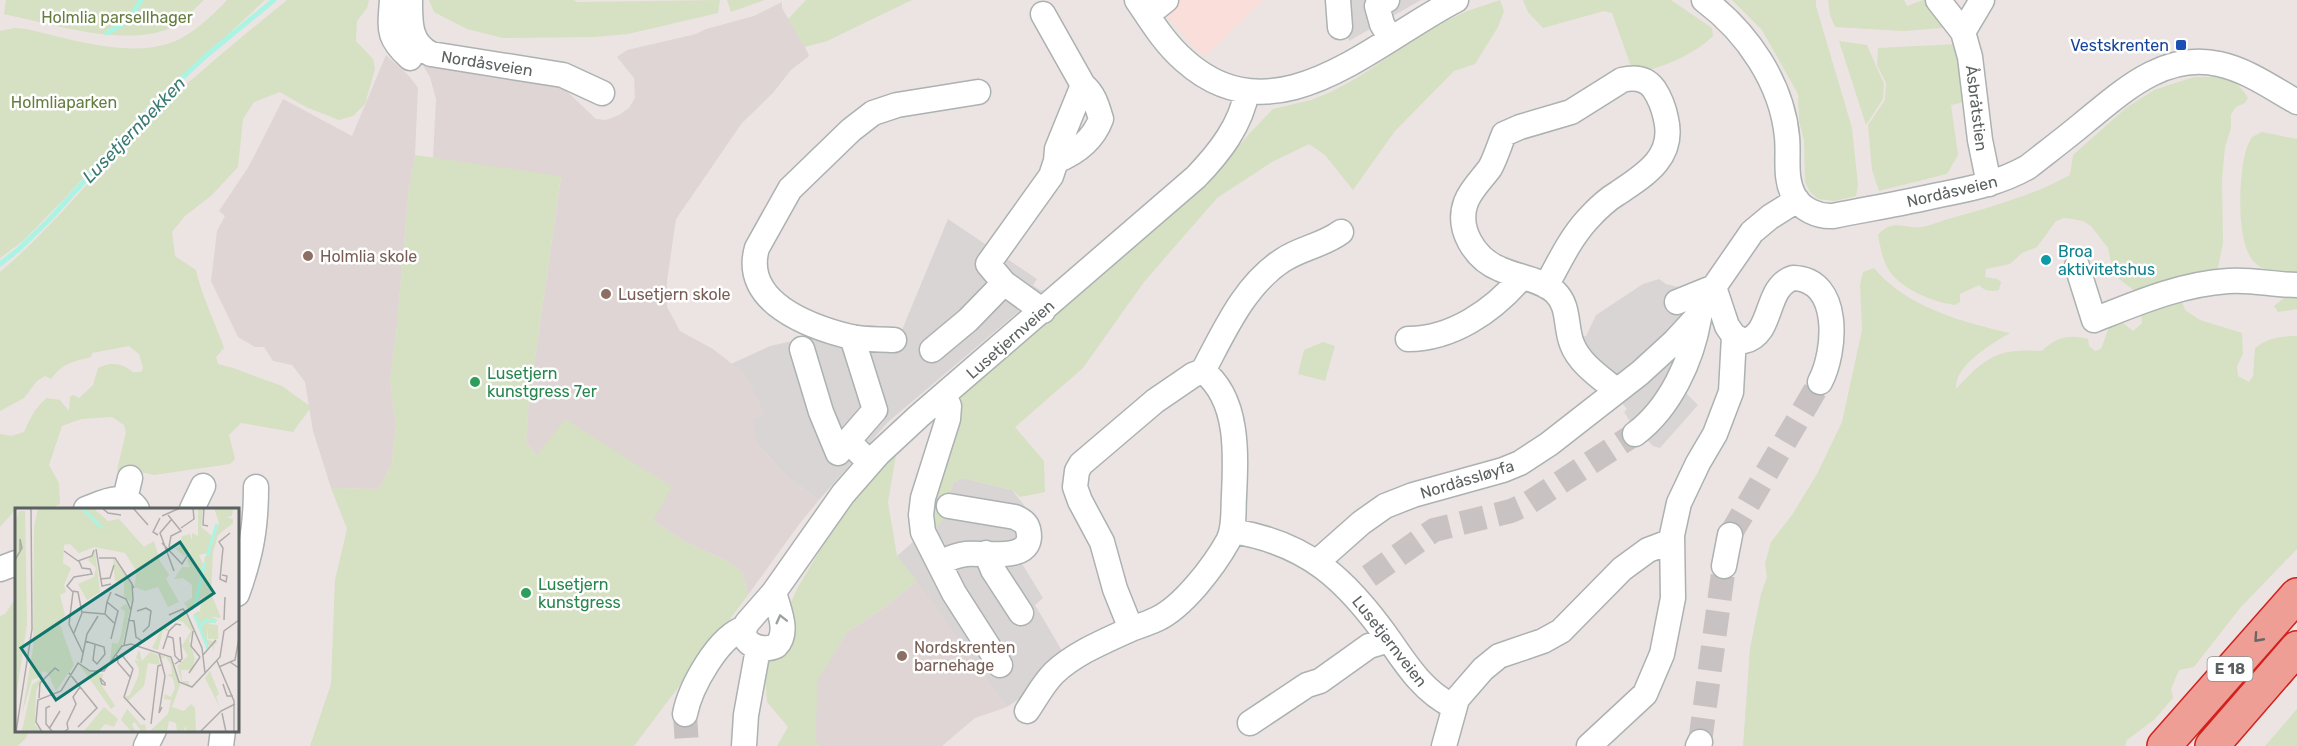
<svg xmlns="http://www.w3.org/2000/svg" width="2297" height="746" viewBox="0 0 2297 746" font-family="Rubik,sans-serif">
	<rect width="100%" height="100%" fill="#ece4e3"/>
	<!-- commercial -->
	<path fill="#f9deda" d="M1153,0H1263L1205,57L1190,43Z"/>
	<!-- industrial -->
	<path fill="#dad5d5" d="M1341,0H1421L1349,41L1344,27Z
		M948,219L1037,279L1033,285L1040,290H1044L888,422L819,500L787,477L755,441L752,420L764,414L731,364L770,346L814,336L899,337Z
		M1659,279L1666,284L1679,287L1689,313L1683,390L1698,405L1660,448L1653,446L1631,423L1624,412L1627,409L1562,336H1586L1596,315L1643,284Z
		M962,478L1012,490L1035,519L1021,562L1043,598L1035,605L1064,654L1031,691L1007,707L897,556L930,527L942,521L953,483Z"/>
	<!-- education -->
	<path fill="#ded5d4" d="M782,2V8L805,47L809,56L791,70L773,93L742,123L676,219L667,281V307L680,331L713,349L746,375L765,414L753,420L755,441L787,477L819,500L800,523L748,595L742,572L725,560L685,542L653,521L537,455L526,442L529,400L561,177L433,158L436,99L430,77L421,62L556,81L596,119L606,120L619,115L629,108L635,98L634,78L617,57L627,50L696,34L706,29L754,16Z
		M386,55L409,76L418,88L415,155L409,188L397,325L390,381L396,425L392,463L379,489L331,488L313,431L305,382L292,365L273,361L264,347H255L238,337L211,281L217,231L225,216L219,211L249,166L283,99L352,136Z
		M917,581L1007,707L975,718L942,746H821L815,741L817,680L847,632L886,606Z"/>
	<!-- green -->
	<path fill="#d6e0c2" d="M6,0H204C195,8 186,19 176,25C133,50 51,24 4,14Z
		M227,0H265L204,57L155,98L64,199L23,241L0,258V31L15,28L26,29C72,39 141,63 185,36C200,27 215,13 227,0Z
		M287,0H369L367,8L357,21L356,41L373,59L375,69L365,104L353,116L339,120L306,107L280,92L254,102L243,119L238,167L212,195L185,216L172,232L175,256L196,270C202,297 215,322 224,348L216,357L218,364L233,368L282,386L311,407L293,432L241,423L229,435L235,459L230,464L154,475L127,469L122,475L117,470L126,432L124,425L112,417L81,419L62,426L49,465L59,483L60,504L50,509H16L0,527V434L11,436L24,432C30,419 35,407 47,398L60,400L69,411L70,397L73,395L79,398L93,385L98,368C111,361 123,364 133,372H141L143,368L139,354L129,346L92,353L91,357C72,362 63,363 51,379L45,376L37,381L24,398L0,411V272C48,232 86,183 130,138C179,88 233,44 287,0Z
		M429,0H574L577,2L720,0L718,13L628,34L594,37L503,38L467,29L434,12Z
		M727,0H765L731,12Z
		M806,0H912L827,41L805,47L788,19Z
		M1500,0L1504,11L1498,27L1475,64L1454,71L1395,131L1353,190L1325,155L1309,144L1272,162L1217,198L1144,282L1083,368L1015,427L1044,461L1045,492L1020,497L1012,490L962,478L953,483L942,521L936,528L930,527L949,404L1207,185L1248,135L1273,109L1311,100L1331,92L1357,78L1433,27L1467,11Z
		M1523,0H1671L1712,28L1713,36C1695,54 1658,71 1633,72L1612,13L1604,11L1543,28L1528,12Z
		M1732,0H1816V6L1852,128L1858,185L1856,196L1834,201L1818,199L1810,192L1805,182L1804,140L1799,121L1798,94L1762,30Z
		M1828,0H1904L1907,6L1923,0H1932L1943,28L1903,31L1835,27L1830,15Z
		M1839,41L1867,45L1884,84L1883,99L1866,125Z
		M1957,44L1968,101L1951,105L1958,155L1947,174L1879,191L1872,170L1868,125L1885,100L1886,83L1877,65L1878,48Z
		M2194,77C2218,77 2235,74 2248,98L2245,103L2236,107L2231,114V128L2225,147L2222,180L2223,243L2218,268L2180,296L2185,310L2200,320L2242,333L2243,354L2237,366L2238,376L2249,382L2253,376L2255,348C2268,338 2280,336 2297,336V549L2240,608L2194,667L2179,670L2171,689L2173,698L2155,719L2127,740L2125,746H1743L1750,648L1761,594L1767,577L1765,563L1771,542L1792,515L1817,474L1842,422L1862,330L1860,285L1863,272L1874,268C1906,307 1962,322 2010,333C1991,344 1954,366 1956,389C1986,357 1997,348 2042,351C2055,337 2070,334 2088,339L2089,346L2095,351L2101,349L2109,327L2123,323L2133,331L2142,323L2139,294L2119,279L2111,263L2108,248L2091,226L2083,221L2073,219L2064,218L2056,221L2037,247L2022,253L2010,264L1986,269L1985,277L1997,279L2001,282L1999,290C1990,292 1985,291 1979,285L1960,294V302L1955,305C1932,302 1898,288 1887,267C1882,257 1880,246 1878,235C1892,218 1905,229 1921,227C1931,226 1942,220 1952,218C1991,207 2034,195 2070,175L2073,155L2126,108L2154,90Z
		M2262,132L2297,139V276C2282,273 2264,273 2253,261C2236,241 2239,178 2245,154C2246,148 2249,142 2252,137Z
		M415,155L561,176L529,400L526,442L537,455L565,419L672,487L653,521L685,542L725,560L742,572L748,595L634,746H310L331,684L335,580L347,529L331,488L379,489L392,463L396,425L390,381L397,325L409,188Z
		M2297,295V309L2278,312L2274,306L2284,298Z
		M1323,342L1335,346L1325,381L1298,374L1304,350Z
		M897,449L888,502L897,556L917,581L886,606L847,632L818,680L815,740L821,746H777L788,727L767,702L764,661L798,587L840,517L865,481Z
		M16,598V730H29L26,738L18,746H0V616L5,614Z
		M2297,709V746H2265Z"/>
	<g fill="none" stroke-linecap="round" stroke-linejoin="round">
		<!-- stream -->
		<path stroke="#abf4e4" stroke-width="5" d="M107,33L129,20L141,0
			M0,264L18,250L49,220L155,103L207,55L274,0"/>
		<!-- minor-tunnel -->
		<path stroke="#c8c3c2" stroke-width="24" stroke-dasharray="24 12" stroke-linecap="butt" d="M1730,535L1820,382
			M1369,576L1434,530L1511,511L1527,504L1635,434
			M685,714L687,746
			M1700,742L1724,566"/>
		<!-- minor casing -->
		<g stroke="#acb1b1" stroke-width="27">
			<path id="minor" d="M392,0C390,30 387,37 410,58
				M410,0C410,22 409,43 431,54L563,75L602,93
				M1137,0C1151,21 1165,44 1185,61C1276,142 1374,42 1456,0
				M1338,0L1340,27
				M1387,0L1377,6L1382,24L1390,38
				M1704,0C1747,32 1782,83 1787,137C1789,157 1784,178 1794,196C1801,209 1818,217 1833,216C1868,209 1904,203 1939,195C1970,189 2000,183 2028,167C2047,152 2067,137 2086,121C2124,90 2165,52 2219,64C2247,70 2272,88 2297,102
				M1938,0L1963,32L1970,57L1980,140L1989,184
				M1147,15L1166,0
				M1963,32L1982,0
				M1056,161C1076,153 1093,140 1101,119C1097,106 1094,94 1083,85
				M2077,266L2094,320C2137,303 2181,284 2228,281C2251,279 2274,285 2297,285
				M1546,286C1559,263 1569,240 1587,220C1596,210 1606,200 1618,193C1645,175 1675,157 1666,119C1664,109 1660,98 1654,89C1646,78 1634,77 1622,80L1571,112L1520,127L1504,134C1499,146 1496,157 1490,168C1482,179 1471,189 1466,202C1456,229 1475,259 1500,269C1517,277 1541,279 1555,292C1570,306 1565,327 1572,344C1579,363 1600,377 1616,390
				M1677,302L1714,287
				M1043,311L1004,283L988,264L1051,176L1056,161L1057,149L1083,85L1043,14
				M1734,336L1744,341C1774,335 1764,287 1793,278C1842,279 1836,352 1820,382
				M852,337L875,410L848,441L870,463
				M1408,339C1452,339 1493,311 1521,278
				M894,340C879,339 865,340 851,337C810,327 741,302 757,248L790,189L851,130L873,113L897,105L978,92
				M802,349L821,412L838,453L848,441
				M932,350L968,320L1004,283
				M944,395L949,406L948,419L923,498L921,515L923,532L954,593L1000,665
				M1635,434C1670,408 1692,360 1699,318
				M125,499L130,478
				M86,509C102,503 124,490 137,509
				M192,509L203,486
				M1232,531C1308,543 1347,580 1390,641C1407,666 1425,693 1453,706
				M986,553L993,570L1021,613
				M1317,562L1361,523L1385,506L1413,495L1503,470L1520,463L1549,444L1640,373L1675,341L1699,315L1714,287L1752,232L1770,217L1797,200
				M939,563C948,559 956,555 966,554C983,552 1037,564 1028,529C1026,522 1021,520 1015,517L949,506
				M1724,566L1730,535
				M0,569L16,563
				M774,592C778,609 790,632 776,646C761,653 736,643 747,623L774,592L843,494L878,454L919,416L1196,177C1220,152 1241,125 1247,91
				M237,594C251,555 256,528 256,487
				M1131,629C1139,626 1149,623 1157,619C1183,607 1214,566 1228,541C1235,528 1233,511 1234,496C1236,454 1239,399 1203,371
				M1027,711C1036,698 1043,684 1054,673C1075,653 1105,641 1131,629L1115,589L1102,542L1080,501L1075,487L1077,471L1081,464L1155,401L1193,375L1203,371C1224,332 1244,285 1283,260C1301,248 1324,245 1341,232
				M685,714C690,688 718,636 745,628
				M1250,723L1307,685L1320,681L1369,646L1389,640
				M146,746L154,730
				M221,746L223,730
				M744,746L746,715L758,649
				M1444,746L1457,699L1483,669L1499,656L1543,641L1561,631L1622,569L1648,550L1672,541
				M1589,746L1645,694L1662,654L1673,598L1672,535L1679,503L1698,463L1715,434L1731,392L1734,336L1727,326L1714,287
				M1698,746L1700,742"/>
		</g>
		<!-- highway casing -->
		<g stroke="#d2211c" stroke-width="36">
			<path id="highway" d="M2164,746L2297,595
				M2212,746L2297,648"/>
		</g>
		<!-- minor -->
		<use href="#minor" stroke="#fff" stroke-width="24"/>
		<!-- highway -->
		<use href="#highway" stroke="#ef9e96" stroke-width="33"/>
	</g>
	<!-- one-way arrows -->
	<defs><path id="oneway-chevron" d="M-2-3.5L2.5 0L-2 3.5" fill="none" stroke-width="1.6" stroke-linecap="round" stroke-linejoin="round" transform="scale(1.5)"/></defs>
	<use stroke="#9da0a0" href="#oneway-chevron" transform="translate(781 619) rotate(-104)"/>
	<use stroke="#6a6766" href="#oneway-chevron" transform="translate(2258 638) rotate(132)"/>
	<!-- markers -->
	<rect fill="#1a4fb4" stroke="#fff" stroke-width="2" x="2175" y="39" width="12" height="12" rx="3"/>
	<g fill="#8d6e63" stroke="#fff" stroke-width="2">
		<circle cx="308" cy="256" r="6"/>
		<circle cx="606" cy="294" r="6"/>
		<circle cx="902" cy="656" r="6"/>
	</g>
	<circle fill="#0f9aa8" stroke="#fff" stroke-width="2" cx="2046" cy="260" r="6"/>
	<g fill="#2e9e5b" stroke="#fff" stroke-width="2">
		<circle cx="475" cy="382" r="6"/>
		<circle cx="526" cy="593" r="6"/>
	</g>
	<g text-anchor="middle" stroke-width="5" stroke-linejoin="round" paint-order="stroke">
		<!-- shield labels -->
		<rect fill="#fff" stroke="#8c9090" stroke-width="1.5" x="2207.5" y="657" width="45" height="24" rx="4.5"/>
		<g font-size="15" font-weight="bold" fill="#5b6161">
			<text x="2230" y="674">E 18</text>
		</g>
		<!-- park labels -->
		<g font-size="16" fill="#657d3f" stroke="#fff">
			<text x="117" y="23">Holmlia parsellhager</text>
			<text x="64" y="108">Holmliaparken</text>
		</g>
		<!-- transit labels -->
		<g font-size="16" fill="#164399" stroke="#fff" text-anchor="end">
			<text x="2169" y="51">Vestskrenten</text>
		</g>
		<!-- street labels -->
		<g font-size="16" fill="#5b6161" stroke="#fff">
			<text transform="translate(487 63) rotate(9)" y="6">Nordåsveien</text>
			<text transform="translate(1977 108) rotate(83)" y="6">Åsbråtstien</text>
			<text transform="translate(1952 191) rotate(-13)" y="6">Nordåsveien</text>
			<text transform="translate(1010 339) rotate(-41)" y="6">Lusetjernveien</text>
			<text transform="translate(1467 479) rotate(-17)" y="6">Nordåssløyfa</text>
			<text transform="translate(1390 641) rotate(52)" y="6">Lusetjernveien</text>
		</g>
		<!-- culture labels -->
		<g font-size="16" fill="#0d838f" stroke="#fff" text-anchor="start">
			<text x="2058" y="257">Broa<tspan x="2058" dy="18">aktivitetshus</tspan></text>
		</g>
		<!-- education labels -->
		<g font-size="16" fill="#785e54" stroke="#fff" text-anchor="start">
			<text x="320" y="262">Holmlia skole</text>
			<text x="618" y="300">Lusetjern skole</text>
			<text x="914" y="653">Nordskrenten<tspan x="914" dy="18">barnehage</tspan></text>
		</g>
		<!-- leisure labels -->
		<g font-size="16" fill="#27864d" stroke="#fff" text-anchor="start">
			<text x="487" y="379">Lusetjern<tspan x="487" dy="18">kunstgress 7er</tspan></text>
			<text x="538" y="590">Lusetjern<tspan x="538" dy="18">kunstgress</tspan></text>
		</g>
		<!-- water labels -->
		<g font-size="18" font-style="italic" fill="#3b7a71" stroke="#fff">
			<text transform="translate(134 130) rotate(-46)" y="6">Lusetjernbekken</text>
		</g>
	</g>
	<!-- overview -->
	<g transform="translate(15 508)">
		<rect width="224" height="224" fill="#ece4e3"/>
		<path d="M23,0H78L93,13L104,11L129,39L139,33L145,53L154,67L151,71L164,94L153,99L143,79L130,83L120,79L121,62L110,45L79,39L64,45L55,36L49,37L48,55L56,60L49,77L51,84L45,87L50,107L44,114L59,157L41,183L33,165L27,163V168L17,172L7,206L18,140L19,19ZM183,0H188L186,19L197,28L193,45L184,47L188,56L187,68L190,48H193L204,15L199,0H218L217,8L212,9L218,11V15L203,27L198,44L196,85L206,110L191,108L185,103L186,92L192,86L185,91L183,99L182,91L178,102H174L169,95L177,90V77L168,70L159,71L167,59H175L172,53L176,41L169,48L160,40L164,39L167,28L175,26L177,32V25L183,28ZM4,3H10L12,116L0,197V16ZM80,43L85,84L72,92L63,76L79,69L81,60L73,52ZM98,50L116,75L117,96L109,88V72L100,73ZM111,96L115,101L107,137L95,153L97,135L103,136L106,128L110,103L105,100ZM183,103L203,112L193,116L203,117V131H193L192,118V132L203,134L199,137V146L198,139L190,136L178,107ZM169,104L179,121L174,132L180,151L177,162H166L167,173H174V177L167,175L162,158L173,148L167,138L176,123L168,114L160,112L151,119L154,123L148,122L143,142L137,140L148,118ZM124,142L127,153L135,144L143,147L145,157L133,155L129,178L113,193L109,189L115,187L123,169L124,160L119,152L125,153L121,150ZM145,147L155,150L165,177L157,199L169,203L176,196L180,200L181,223H172L170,218L169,223H162L161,215L154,213L152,223H135L153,206L156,192L149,191L150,186L156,189L160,180L158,170L152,167L157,166L156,157L151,149L145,151ZM64,156L77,165L88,166L86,176L100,198L96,201ZM195,163L204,186L201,189L205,200L190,170ZM28,169L21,183L20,217L25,223H7L17,177ZM89,199L103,211L99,219L90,216L84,223H69ZM112,201L126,217L130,216L131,223H126L120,214L117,216L120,223H116L106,212Z" fill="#d6e0c2"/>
		<path fill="none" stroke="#abf4e4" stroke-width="3" d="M67,0L87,20M192,48L202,16M180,98L190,54M180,107L193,141M185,118L192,112L201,114"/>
		<path fill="none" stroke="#aeacab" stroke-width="1.5" d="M87,0L93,5L106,7M118,0L133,17M189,0L188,17L193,18M153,7L166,23L156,28L154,39M147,8L165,0M156,12L145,25L159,63M166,20L179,11L178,0M143,27L138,24L145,10M147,35L167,56L174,45M81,41L87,78L96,76M49,43L63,53L77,48L79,42M84,50H100L117,76M0,52L7,40L5,31V44M64,53L67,60L75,61L77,66L59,69L52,78L58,84L54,116L68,145M207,67L212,68L211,74L205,71L208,40L204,34L215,25M85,71L95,70L99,57M57,83L63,84L67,105L59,125M96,84L92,94L103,103L96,131M100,86L111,91L116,102M92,94L90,106L99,115M122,103L131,100L136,103L134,118L128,124M66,104L90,106M154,107L168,101L172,106L187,140L190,165M113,112L119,113L121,129L127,133M209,112L210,89M178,123L176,138L185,149M152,128L158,130L160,148L166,154M70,133L89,139L90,146L82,156L78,152L80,137M109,137L118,92L117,76L119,80M148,141L154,123L161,116L166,117M144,145L150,168L144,205L147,199M106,146L118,161L109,189L130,212M102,147L103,155L116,170M188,147L201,132M202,153L219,193V224M215,154L220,152L224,130M66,155L72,126L83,108M160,156L167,151L165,129M204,159L215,154L224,160M54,165L82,200L63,219M174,165L185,149M85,170L90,175V177L87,176ZM208,176L212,188H218M24,190L25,175L40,160L44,163M35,198L31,200V216L37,223M207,205L211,224M136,216L143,158L146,157M34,221L45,203M1,224L17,121L16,0M27,224L21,214L23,192L46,183L63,155L75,163H89L107,138L116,136L156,149L164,174L177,179L205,149L209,123L224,112M49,224L53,221L52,215L61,196L58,189L65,179M185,224L206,203L220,196"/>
		<path fill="#0f766e" fill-opacity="0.15" stroke="#0f766e" stroke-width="3" d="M165,34L199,85L41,192L6,140Z"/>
		<rect width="224" height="224" fill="none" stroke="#5b6161" stroke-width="3"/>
	</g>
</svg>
